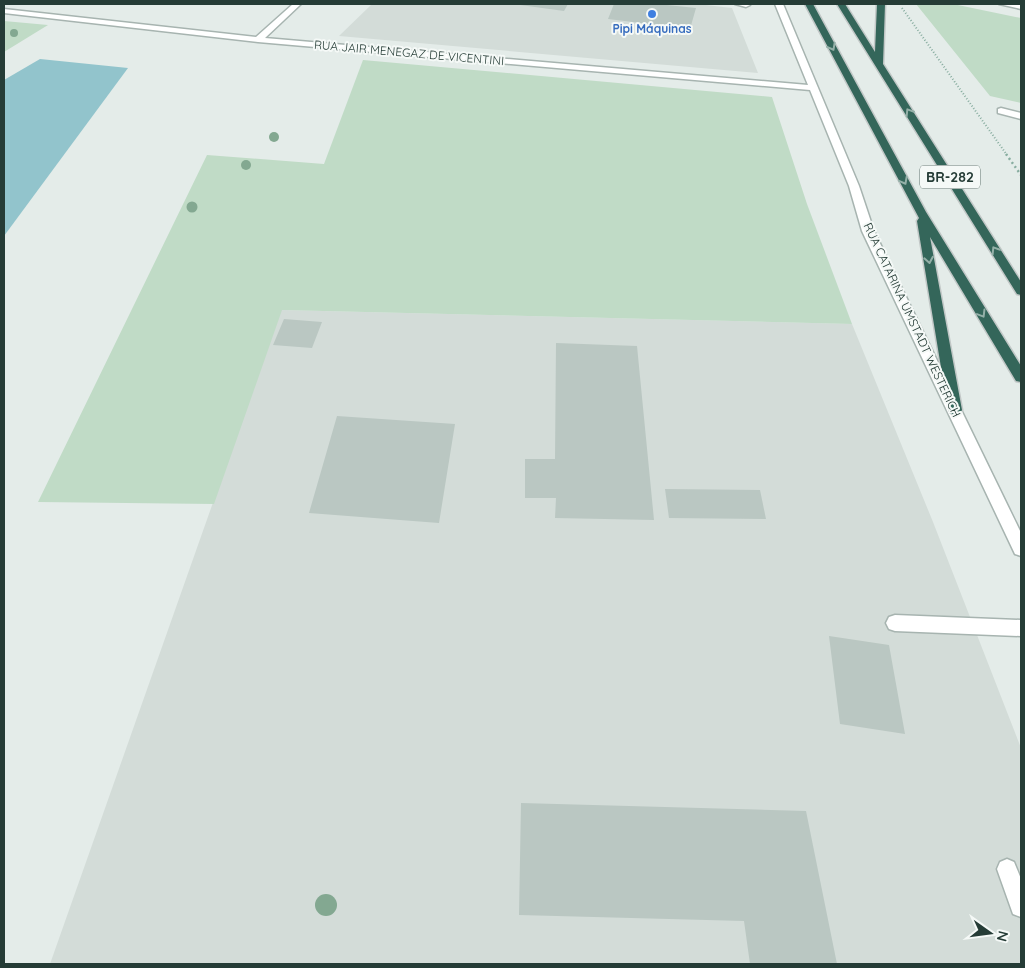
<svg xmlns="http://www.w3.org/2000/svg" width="1025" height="968" viewBox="0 0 1025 968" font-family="Quicksand,sans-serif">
	<rect width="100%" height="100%" fill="#e4ece9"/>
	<!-- built -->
	<path fill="#d3dcd8" d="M372,4H697L732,8L758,73L339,36Z
		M281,310L852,324L933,522L1021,748V964H50Z"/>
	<!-- green -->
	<path fill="#c0dbc6" d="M916,4H953L1021,18V103L990,96Z
		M4,21L48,25L4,52Z
		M363,60L772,97L807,204L852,324L282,310L214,504L38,502L207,155L324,164Z"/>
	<!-- water -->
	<path fill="#92c4cc" d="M40,59L128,68L4,236V80Z"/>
	<!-- building -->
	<path fill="#bac7c2" d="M513,4H568L564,11Z
		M614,4H657L696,8L690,29L608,19Z
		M284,319L322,322L312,348L273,345Z
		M556,343L637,346L654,520L555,518L556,498H525V459H555Z
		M337,416L455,424L439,523L309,513Z
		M665,489L760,490L766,519L669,518Z
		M829,636L889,645L905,734L840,724Z
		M521,803L806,811L837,964H750L744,921L519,915Z"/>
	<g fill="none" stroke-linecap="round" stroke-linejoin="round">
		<!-- minor casing -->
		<g stroke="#a7b4b0" stroke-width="3">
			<path id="minor" d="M293,4H301L265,38L808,85L775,4H783L859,186L874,231L1021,533V556L1015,554L862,231L849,186L810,90L258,42L4,13V9L256,37Z
				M735,4H749L750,5L746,7Z
				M999,4L1021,5V9Z
				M1001,108L1021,113V119L998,113V109Z
				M895,615L1021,620V636L895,631L889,629L886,623L889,617Z
				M1007,859L1014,862L1021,879V917L1013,914L997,869L1000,862Z"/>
		</g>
		<!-- highway casing -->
		<g stroke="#c2c8c7" stroke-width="3">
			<path id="highway" d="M805,4H813L926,212L1021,366V382L1016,381L930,237L962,410L960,414L955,415L950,414L948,410L917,221L919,218Z
				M837,4H845L875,52L877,4H885L883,64L1021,282V295L1017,294Z"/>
		</g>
		<!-- path-far1 -->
		<path stroke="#88ada0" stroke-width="2" stroke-dasharray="1 2" stroke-linecap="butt" d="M902,8L1007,155"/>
		<!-- path -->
		<path stroke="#88ada0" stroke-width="2.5" stroke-dasharray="2 3" stroke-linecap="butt" d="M1006,154L1021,175"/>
		<!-- minor -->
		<use href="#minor" fill="#fff" fill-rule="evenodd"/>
		<!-- highway -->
		<use href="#highway" fill="#34665a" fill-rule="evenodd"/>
	</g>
	<!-- trees -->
	<g fill="#83a891">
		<circle cx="14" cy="33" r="4"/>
		<circle cx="274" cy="137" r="5"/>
		<circle cx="246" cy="165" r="5"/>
		<circle cx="192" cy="207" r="5.5"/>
		<circle cx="326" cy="905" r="11"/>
	</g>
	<!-- one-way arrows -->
	<defs><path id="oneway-chevron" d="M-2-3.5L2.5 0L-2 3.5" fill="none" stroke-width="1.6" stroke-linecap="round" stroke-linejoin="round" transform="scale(1.25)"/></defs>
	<g stroke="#94b0a8">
		<use href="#oneway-chevron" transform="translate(832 47) rotate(62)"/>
		<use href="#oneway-chevron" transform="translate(909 112) rotate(-122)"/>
		<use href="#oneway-chevron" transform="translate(904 181) rotate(62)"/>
		<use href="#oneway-chevron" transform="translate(995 250) rotate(-122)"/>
		<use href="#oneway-chevron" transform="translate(929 260) rotate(80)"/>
		<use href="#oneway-chevron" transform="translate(982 314) rotate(59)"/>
	</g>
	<!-- markers -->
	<circle fill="#3f7fe0" stroke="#f5f9f7" stroke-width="2" cx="652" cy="14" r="5"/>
	<g text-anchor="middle" stroke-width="4" stroke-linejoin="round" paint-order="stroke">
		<!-- far-shop labels -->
		<g font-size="12" font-weight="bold" fill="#366cbe" stroke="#f5f9f7">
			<text x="652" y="33">Pipi Máquinas</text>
		</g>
		<!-- far-street labels -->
		<g font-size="12" fill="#253c36" stroke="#f5f9f7">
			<text transform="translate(409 53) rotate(5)" y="4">RUA JAIR MENEGAZ DE VICENTINI</text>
			<text transform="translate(912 320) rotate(65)" y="4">RUA CATARINA UMSTADT WESTERICH</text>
		</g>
		<!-- shield labels -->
		<rect fill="#f5f9f7" stroke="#637570" stroke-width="1" x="920" y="165.5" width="60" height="23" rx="4"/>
		<g font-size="14" font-weight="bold" fill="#253c36">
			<text x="950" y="182">BR-282</text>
		</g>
	</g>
	<!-- border -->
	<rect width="1025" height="968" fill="none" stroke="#253c36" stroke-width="10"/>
	<!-- north arrow -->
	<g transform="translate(990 933) rotate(104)" stroke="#f5f9f7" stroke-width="4" paint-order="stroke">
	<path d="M0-4L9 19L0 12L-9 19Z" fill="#253c36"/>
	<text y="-8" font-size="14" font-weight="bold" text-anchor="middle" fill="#253c36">N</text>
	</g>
</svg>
